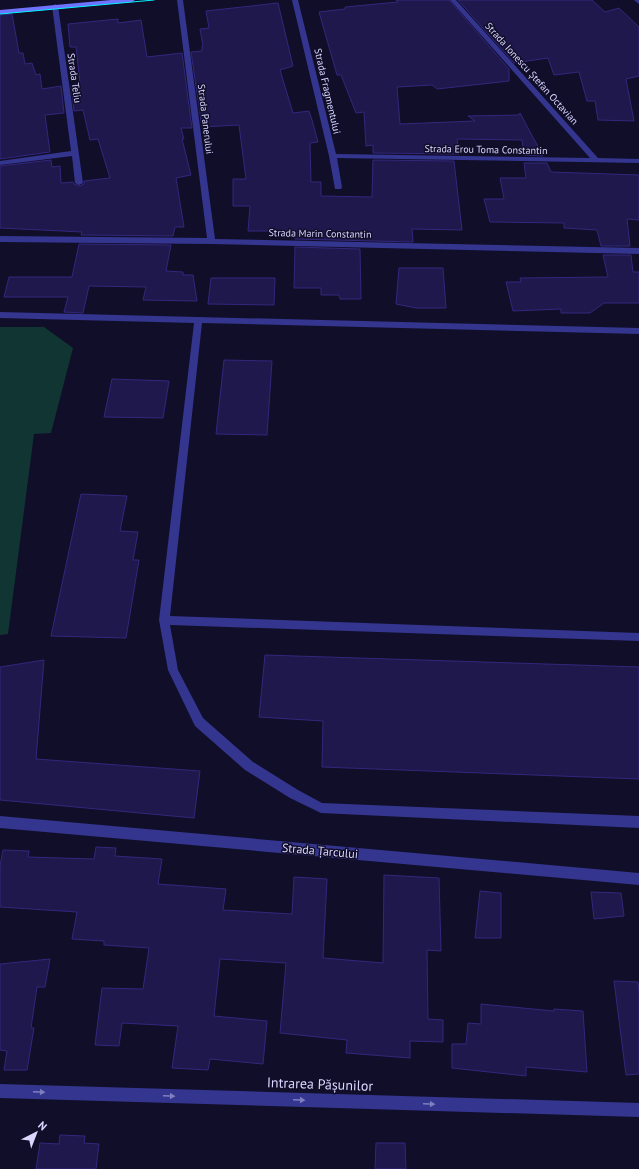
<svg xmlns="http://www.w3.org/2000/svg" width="639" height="1169" viewBox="0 0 639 1169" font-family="'PT Sans',sans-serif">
	<rect width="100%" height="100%" fill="#110e2a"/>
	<!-- green -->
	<path fill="#103532" d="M0,327H44L73,348L51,433L34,434L8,634L0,635Z"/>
	<!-- building -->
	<path fill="#1f184d" stroke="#33277c" d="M396,0H449L509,69V81L437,89L432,85L397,87L400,124L475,121L468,116L519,115L520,113L543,156L524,155L522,140L457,139L459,154L373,153V145L366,146L364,112L356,113L341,75H337L319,12L345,9V7L398,2Z
		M458,0H592L605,12L619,8L639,27V76L626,79L634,121L598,120L595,101H587L579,72L554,75L548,58L514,63Z
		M278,3L293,66L280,70L293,113L309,111L312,120L318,142L310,143L311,182H321V196L372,197L373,160L454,161L462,230L412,229L413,242L295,239V231H248L250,206H233V179H246L239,125L202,127L191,52L202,51V46H203L200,29L209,28L206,11Z
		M12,14L19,53H23L25,64L32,63L36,75L40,74L42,89L61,86L64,113L45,115L50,152L0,159V15Z
		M118,19V23L141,20L147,57L182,53L192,128H181L184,139H182L191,175L176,178L184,227H175L173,236L81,235L82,232L0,228V166L51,160L52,167L60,166L61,183L73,182L74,184L80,186L84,184V181L110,178L98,139L90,140L83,110L74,111L71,85L80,83L76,47H70L68,24Z
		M524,163H547L551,172L639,175V220L627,219L630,246H601L597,230L564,228V223L490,222L484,199H504L500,178H526Z
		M79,244L171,245L166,271L183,272V275H193L197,301L143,300L146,287L89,286L83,313L64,312L68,297H4L9,277H72Z
		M295,247L360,249L361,299H340L339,295H321V288H294Z
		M603,255H631L633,272H639V303H604L590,313H561V309L513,311L506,282H521L520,278L608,277Z
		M399,268H443L446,308H416L396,304Z
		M211,278H275L274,305L208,304Z
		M224,360L272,361L267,435L216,434Z
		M112,379L169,381L163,418L104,417Z
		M81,494L127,496L120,531L138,532L133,560H139L126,638L51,636Z
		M265,655L639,667V779L322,767L323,721L259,717Z
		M44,660L36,759L200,771L194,818L0,800V667Z
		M96,847L116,848L115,856L162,859L158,884L226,889L223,910L292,914L294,877L327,879L323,958L383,963L384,875L439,878L441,951L427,950L428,1019L443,1020V1042L410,1041V1058L346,1053L347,1040L280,1033L286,963L220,959L214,1016L267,1021L263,1064L210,1059L208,1070L172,1068L178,1026L122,1023L119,1046L95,1045L102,988L143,989L149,948L104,945V941L72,939L77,912L0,907V866L3,850L29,851L28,857L94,859Z
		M480,891L501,893V938H475Z
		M591,892L621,893L624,916L594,919Z
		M50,959L45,987H37L31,1028H34L27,1070H4L7,1051L0,1050V964Z
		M614,981L638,982L639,991V1074L626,1075Z
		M481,1004L554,1011V1009L583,1011L587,1072L526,1067V1076L452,1068V1044H466L468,1023L481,1024Z
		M60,1135L85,1136L84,1143L99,1144L96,1169H36L40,1143L59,1144Z
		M376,1143H405L406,1169H375Z"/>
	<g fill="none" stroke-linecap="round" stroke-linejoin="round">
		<!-- lane -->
		<path fill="#34358e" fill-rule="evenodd" d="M0,312L639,328V334L202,323L170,616L639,633V641L170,625L178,670L203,718L253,762L298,790L322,803L639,816V828L321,813L290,798L245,770L195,726L168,670L159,620L194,323L0,318Z"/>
		<!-- street -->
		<path fill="#34358e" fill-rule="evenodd" d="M177,0H183L215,239L639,248V254L211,244L0,242V236L207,238Z
			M292,0H298L336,154L590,158L450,0H456L598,158L639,159V163L337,158L342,187L341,189H335L329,156Z
			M634,0H639V4Z
			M55,4L58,6L83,183L79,185L75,183L72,156L0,165V161L71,151L52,6Z
			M0,816L639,873V885L0,828Z
			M0,1084L639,1103V1117L0,1098Z"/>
		<!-- secondary -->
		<path fill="#6e72ff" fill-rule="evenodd" d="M111,0H135L132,2L0,14V10Z"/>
		<!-- tram -->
		<path stroke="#03f4ff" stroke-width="1" d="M0,14L154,0"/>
	</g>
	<!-- one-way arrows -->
	<defs><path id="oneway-solid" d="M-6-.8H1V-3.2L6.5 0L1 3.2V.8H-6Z"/></defs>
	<g fill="#7e7ec1">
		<use href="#oneway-solid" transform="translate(39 1092) rotate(2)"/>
		<use href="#oneway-solid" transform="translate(169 1096) rotate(2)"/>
		<use href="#oneway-solid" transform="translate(299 1100) rotate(2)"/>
		<use href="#oneway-solid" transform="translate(429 1104) rotate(2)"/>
	</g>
	<g text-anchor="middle" stroke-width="3" stroke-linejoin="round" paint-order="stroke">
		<!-- far-street labels -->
		<g font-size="10" fill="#d9d7ff" stroke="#110e2a">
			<text transform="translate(532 73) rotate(48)" y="4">Strada Ionescu Ștefan Octavian</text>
			<text transform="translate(75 78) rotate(82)" y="4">Strada Teliu</text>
			<text transform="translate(328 91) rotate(77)" y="4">Strada Fragmentului</text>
			<text transform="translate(206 119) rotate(83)" y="4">Strada Panerului</text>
			<text transform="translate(486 149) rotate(1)" y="4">Strada Erou Toma Constantin</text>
			<text transform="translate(320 233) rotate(1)" y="4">Strada Marin Constantin</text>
		</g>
		<!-- street labels -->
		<g font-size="12" fill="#d9d7ff" stroke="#110e2a">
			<text transform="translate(320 851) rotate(5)" y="4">Strada Țarcului</text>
		</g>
		<!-- near-street labels -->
		<g font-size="14" fill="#d9d7ff" stroke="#110e2a">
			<text transform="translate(320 1084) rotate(2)" y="5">Intrarea Pășunilor</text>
		</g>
	</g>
	<!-- north arrow -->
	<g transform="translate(36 1133) rotate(42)" stroke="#110e2a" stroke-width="3" paint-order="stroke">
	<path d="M0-3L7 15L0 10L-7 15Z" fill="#d9d7ff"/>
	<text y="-6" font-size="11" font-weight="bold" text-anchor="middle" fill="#d9d7ff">N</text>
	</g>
</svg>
